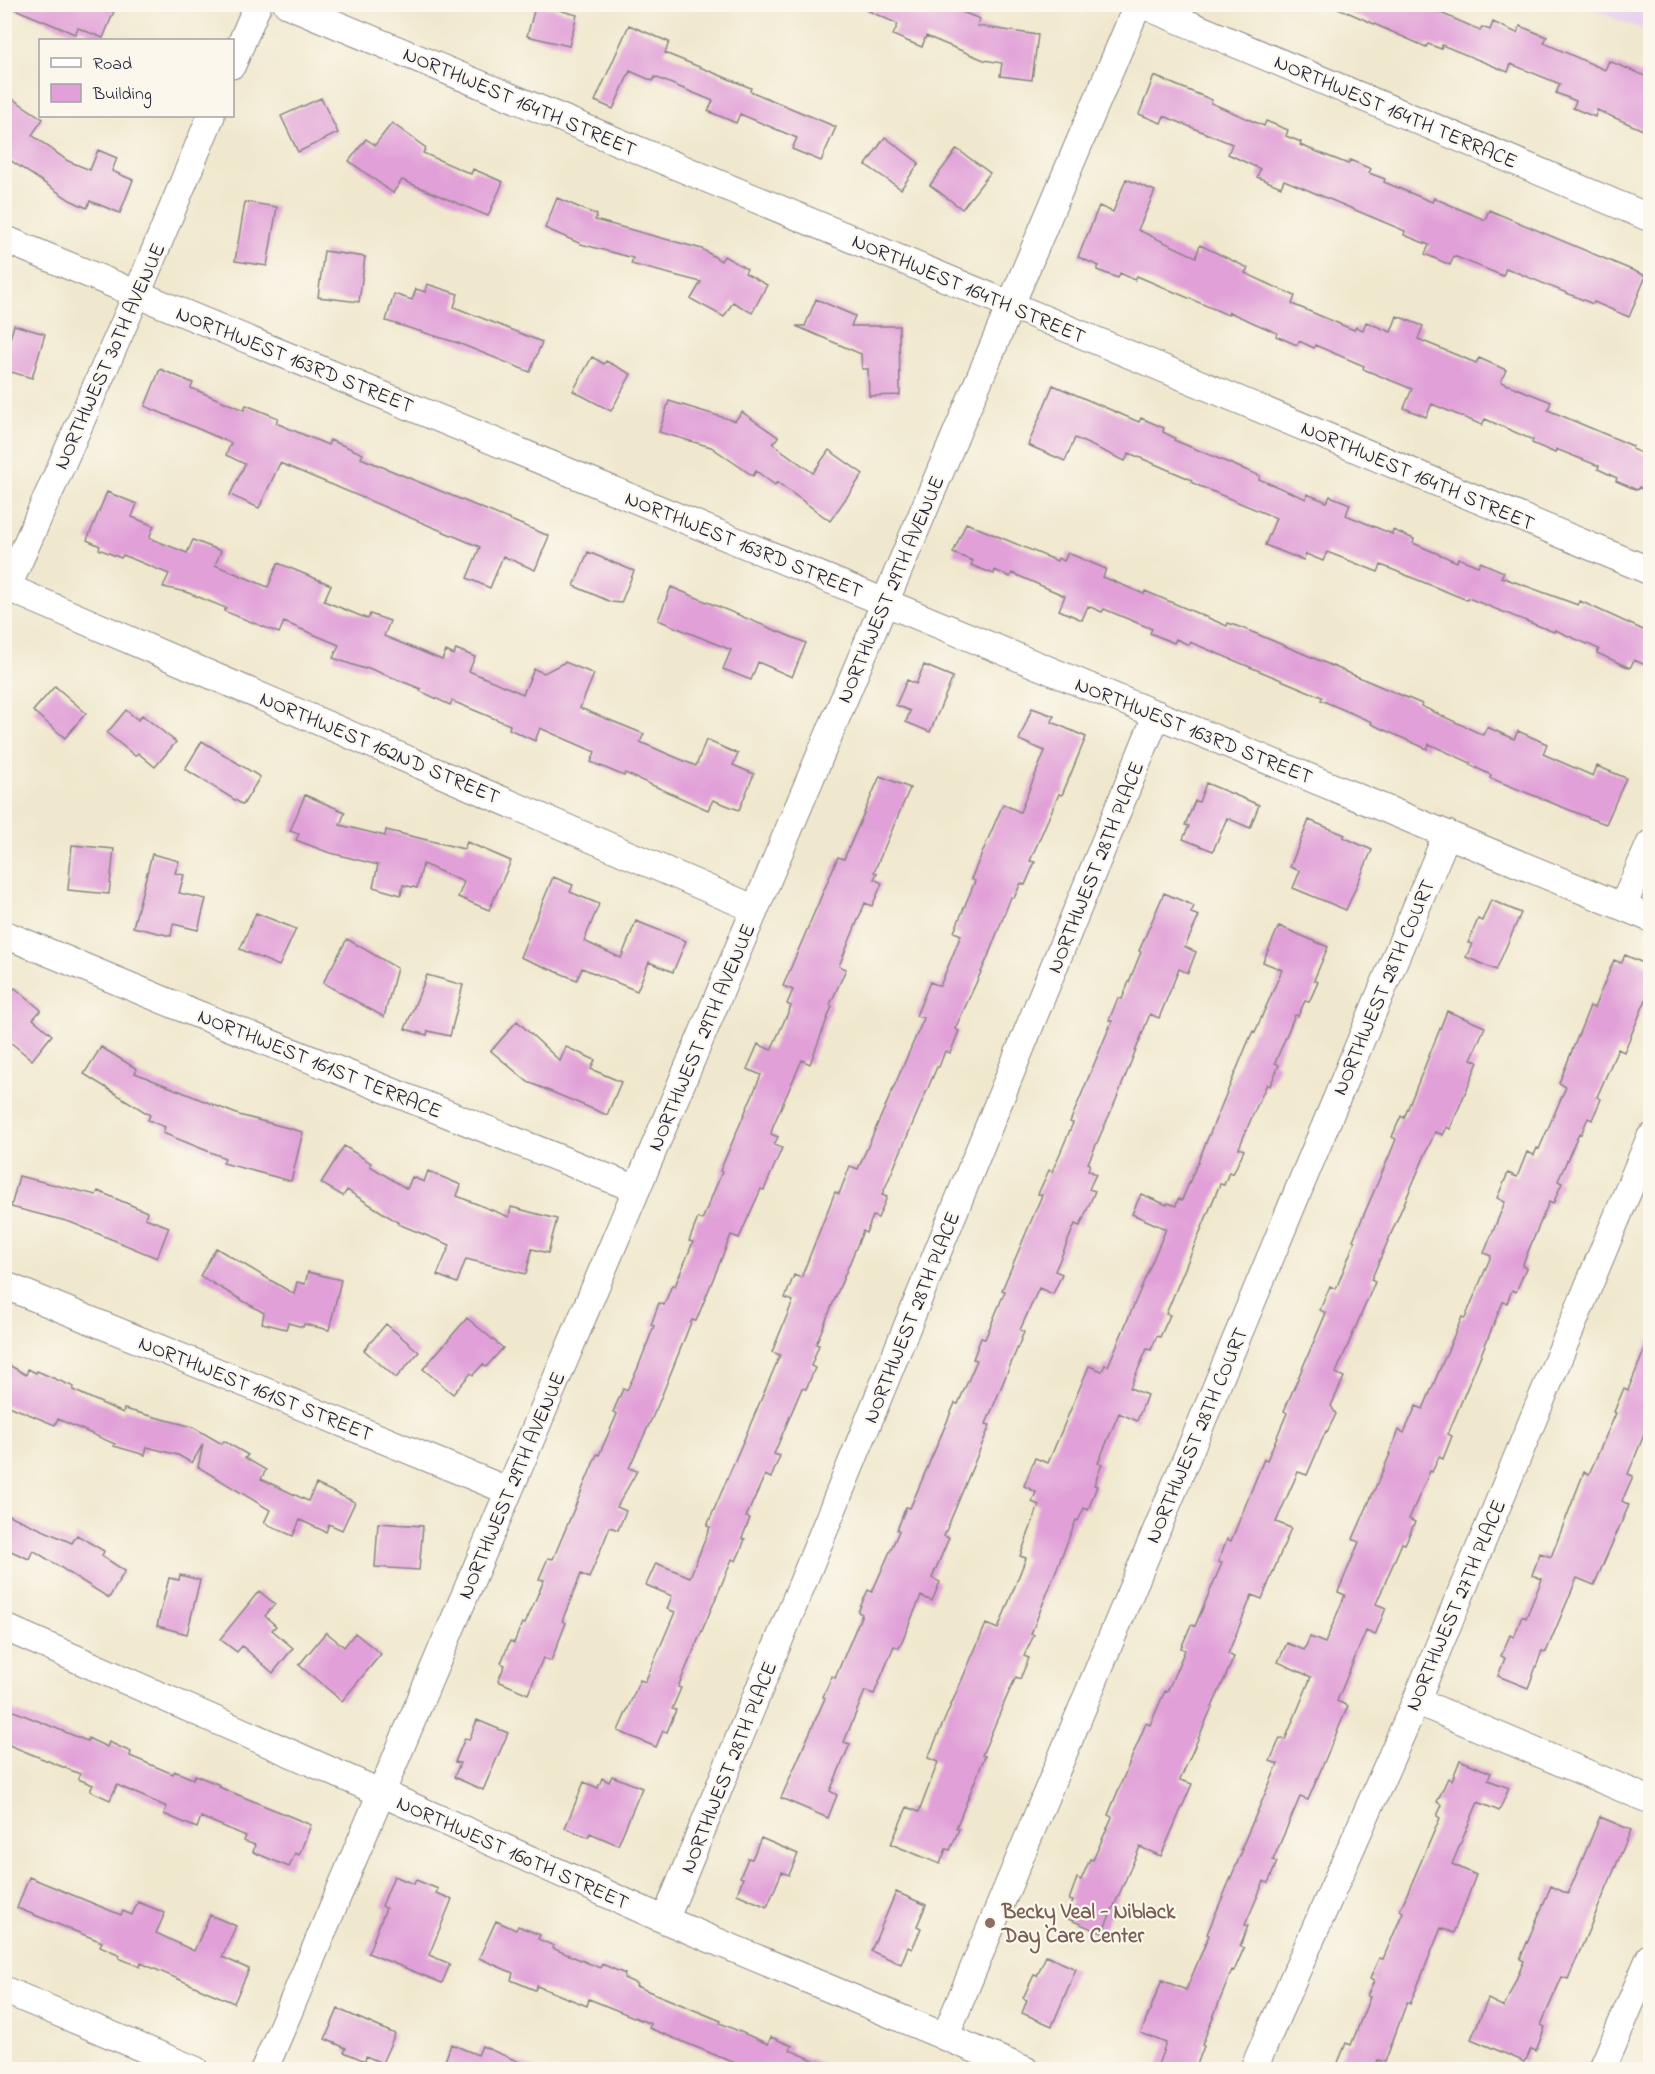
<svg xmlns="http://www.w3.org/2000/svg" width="1655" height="2074" viewBox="0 0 1655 2074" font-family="'Indie Flower',sans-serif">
	<rect width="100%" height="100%" fill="#fbf7ec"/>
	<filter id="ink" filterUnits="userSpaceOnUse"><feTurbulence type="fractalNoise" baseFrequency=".0167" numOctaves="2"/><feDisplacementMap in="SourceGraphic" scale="12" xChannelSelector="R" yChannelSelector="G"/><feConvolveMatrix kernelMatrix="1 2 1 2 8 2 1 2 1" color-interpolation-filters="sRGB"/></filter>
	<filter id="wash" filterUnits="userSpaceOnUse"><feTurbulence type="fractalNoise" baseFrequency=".008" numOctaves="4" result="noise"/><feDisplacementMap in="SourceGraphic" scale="24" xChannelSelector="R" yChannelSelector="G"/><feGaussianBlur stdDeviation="1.35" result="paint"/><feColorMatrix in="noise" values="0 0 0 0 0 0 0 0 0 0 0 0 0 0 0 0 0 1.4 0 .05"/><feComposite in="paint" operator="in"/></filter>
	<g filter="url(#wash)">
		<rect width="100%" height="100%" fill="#f0e8ce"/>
		<!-- built -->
		<path fill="#e8d2ee" d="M1582,5H1650V33Z"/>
		<g id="blocks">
			<!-- building -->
			<path fill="#e1a0d8" d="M117,4L103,38L78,28L75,34L5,5Z
				M536,4L577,15L569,46L527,36Z
				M853,4H959L957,10L980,19L977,26L1038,35L1032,80L1000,76L1002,63L984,60L926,36L922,47L907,41L893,35L898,24Z
				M1329,4H1420L1480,30L1482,27L1490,30L1493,22L1517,33L1520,26L1547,37L1544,43L1605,70L1609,61L1650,78V133L1597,110L1595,117L1573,108L1576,101L1556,93L1560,84L1511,64L1508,72L1442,45L1441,49L1428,44L1426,47Z
				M629,25L669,42L665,53L751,88L750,91L836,127L821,161L792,149L797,138L740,114L736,123L708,111L713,101L655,77L653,81L630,71L613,109L595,101Z
				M1154,76L1212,100L1211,103L1264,126L1266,121L1288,130L1286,136L1301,142L1300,145L1348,164L1350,160L1371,169L1369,173L1385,179L1384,182L1432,202L1434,198L1485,220L1489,210L1646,276L1629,317L1594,302L1593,304L1506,268L1503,276L1454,256L1450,265L1425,254L1429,245L1404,235L1405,231L1284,180L1281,187L1257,177L1260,169L1228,154L1232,144L1164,116L1161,123L1139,114Z
				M4,93L43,119L32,135L68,161L90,170L98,150L117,158L112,171L133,180L120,213L90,201L87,208L70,200L4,156Z
				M321,98L338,133L298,152L281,116Z
				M392,123L426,148L423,153L471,174L473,169L503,182L488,216L402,180L393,193L349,161L366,139L375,145Z
				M885,137L919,163L901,189L866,165Z
				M957,149L990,173L962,209L930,185Z
				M1126,179L1155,191L1138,230L1196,257L1200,245L1248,268L1245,273L1295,296L1292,304L1354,330L1356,327L1363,330L1366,322L1391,332L1397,316L1423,326L1418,339L1476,363L1479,358L1506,370L1501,382L1551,402L1548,410L1633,446L1632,449L1650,457V492L1639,487L1637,490L1616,481L1617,478L1598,469L1599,466L1556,449L1555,453L1532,443L1533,440L1485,419L1482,425L1432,404L1426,417L1404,408L1412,389L1363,369L1364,366L1315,345L1314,348L1299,341L1297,345L1276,336L1277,333L1229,312L1228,315L1137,276L1135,280L1120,273L1118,278L1097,270L1099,266L1078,257L1099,206L1113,212Z
				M557,198L597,215L595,220L702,249L721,261L724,256L747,269L745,273L767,285L752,313L733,302L724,317L691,299L701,282L631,264L633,258L581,244L545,228Z
				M245,202L277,207L267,266L235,261Z
				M324,251L365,257L359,302L318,297Z
				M427,284L458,294L454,307L542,342L530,372L458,343L386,321L394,294L412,300L416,289L425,292Z
				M816,299L855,316L851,326H899L900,395L869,396L868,369H862L861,354L796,326H805Z
				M14,325L45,334L32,378L4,370V359Z
				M592,357L604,364L606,361L631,374L611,411L573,391Z
				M160,369L193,383L191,388L244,410L246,405L278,418L276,423L328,445L330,440L347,447L363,454L361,458L549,536L535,570L503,556L490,588L467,578L480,547L280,463L259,508L230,495L245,464L226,455L231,443L145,406Z
				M1053,385L1139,422L1141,418L1164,428L1163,432L1175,438L1174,440L1260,476L1259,479L1306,499L1307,494L1327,502L1330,496L1350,504L1346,515L1392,534L1393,530L1414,539L1413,543L1457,562L1458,558L1478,566L1480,562L1504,572L1501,577L1578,605L1580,601L1650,633V667L1634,660L1630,668L1597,653L1599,649L1555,630L1554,632L1468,598L1467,600L1381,565L1378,572L1327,552L1323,561L1306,554L1303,560L1265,545L1276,518L1197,485L1191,482L1192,480L1129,453L1125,461L1075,438L1065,461L1028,445Z
				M669,401L735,421L742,412L778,437L773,444L813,473L829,450L863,474L830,521L777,482L775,485L756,471L753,476L711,447L659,432Z
				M107,492L137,504L132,517L154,526L149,538L187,553L193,540L221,551L215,565L268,587L278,563L331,585L324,601L368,619L370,614L390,621L384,636L442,660L446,651L454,655L456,649L475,657L469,671L523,694L534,669L544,673L565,662L594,674L580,708L644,734L640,742L696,766L706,740L738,754L733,765L754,774L739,810L713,800L708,810L625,773L624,776L591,762L595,752L540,728L535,741L509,729L510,725L452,701L450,705L420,691L421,689L366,667L365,669L333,658L339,645L284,622L279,633L224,611L226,608L186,592L163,587L169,574L123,555L121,558L99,549L100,546L87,540Z
				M966,523L1057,561L1058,558L1064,561L1068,553L1106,569L1103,577L1144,594L1145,591L1227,626L1228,623L1245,629L1422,704L1421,706L1483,735L1487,727L1514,739L1518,731L1547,744L1543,754L1593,776L1597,766L1626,778L1606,824L1592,819L1490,778L1491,775L1470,765L1471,763L1429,744L1427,749L1371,724L1372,722L1321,700L1322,697L1190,642L1189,645L1176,639L1174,643L1150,633L1152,629L1104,609L1102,612L1088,606L1082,620L1059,610L1065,596L1012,573L1010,577L995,570L994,574L971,565L973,561L953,553Z
				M588,552L634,571L621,603L611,602L574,586Z
				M671,587L806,643L792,677L758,662L751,680L723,669L731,650L658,620Z
				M924,665L953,677L930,732L906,722L910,711L896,705L907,680L916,684Z
				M55,686L86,713L65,738L33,711Z
				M1032,708L1054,716L1052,722L1086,737L1062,795L1059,794L1030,861L1035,862L1025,885L1021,883L1014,898L1011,897L987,959L955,1029L959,1031L950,1053L945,1051L939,1067H937L882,1195L887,1197L878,1218L873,1216L866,1233L863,1231L816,1344L819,1345L811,1366L815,1368L806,1389L802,1388L774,1454L780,1456L771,1478L765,1475L746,1517L750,1518L742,1538L745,1539L741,1550L736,1561L732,1559L718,1593L678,1687L681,1688L672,1709L676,1710L667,1732L663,1731L656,1747L618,1731L640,1680L645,1682L675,1612L667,1609L672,1596L646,1585L656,1563L690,1577L710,1527L707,1526L780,1355L772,1352L793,1301L785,1298L794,1275L801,1278L835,1192L839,1194L850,1166L858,1169L861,1162L924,1018L916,1016L930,982L940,986L961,935L954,932L975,881L971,879L1003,804L1020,812L1045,751L1019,740Z
				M126,710L138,720L142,715L176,742L155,767L138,753L135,756L107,733Z
				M202,741L260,777L243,805L185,769Z
				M880,776L910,788L874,872L877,873L874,879L882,883L877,895L872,906L865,903L839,966L846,969L830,1005L832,1006L810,1064L802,1060L773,1126L771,1134L778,1137L774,1145L782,1148L764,1190L761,1189L739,1238L731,1235L696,1321L692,1320L658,1405L629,1468L637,1471L617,1507L626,1511L618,1530L610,1527L589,1578L581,1574L562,1621L566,1623L551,1661L543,1658L528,1694L498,1681L505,1665L501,1663L510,1641L514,1643L522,1623L525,1624L544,1580L539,1579L548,1558L553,1559L597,1454L599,1455L617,1414L613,1412L623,1389L627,1390L637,1370L654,1326L651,1325L659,1303L664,1305L672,1285L675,1286L693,1242L689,1241L698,1218L702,1220L722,1172L720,1171L761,1075L747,1069L758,1044L771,1050L791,1006L787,1004L793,990L783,986L838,857L844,859Z
				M1206,783L1259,805L1250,828L1227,818L1213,851L1183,839L1189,826L1185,825L1195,801L1199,802Z
				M305,795L345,812L340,825L385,836L386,830L464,849L467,842L511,861L489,910L458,897L464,882L423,864L417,888L403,885L401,895L373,887L378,865L327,852L296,840L299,834L290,831Z
				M1309,820L1345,835L1343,837L1372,850L1346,910L1293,888L1300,871L1290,867Z
				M72,845L114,849L109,894L68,890Z
				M152,854L179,861L175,873L184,875L179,893L206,899L198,930L173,924L171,936L133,927Z
				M553,877L573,885L570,892L599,904L584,941L621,958L636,921L686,941L673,972L649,962L637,991L582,968L577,980L520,957Z
				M1164,893L1194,906L1191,913L1199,916L1185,947L1196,952L1188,973L1179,969L1159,1018L1150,1014L1116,1100L1088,1163L1090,1164L1088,1170L1096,1174L1089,1189L1095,1191L1080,1226L1075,1224L1055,1271L1062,1274L1053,1294L1039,1288L1020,1330L1024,1332L986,1424L990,1425L944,1536L949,1538L932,1578L940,1582L932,1601L921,1596L899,1648L894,1646L874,1694L865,1691L844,1742L850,1744L830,1791L837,1795L828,1818L781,1798L825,1698L823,1697L832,1676L835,1678L862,1614L858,1612L868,1590L872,1592L899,1531L897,1530L906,1507L910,1508L955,1403L958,1404L977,1360L973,1359L981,1338L985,1339L1005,1291L1002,1290L1042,1195L1038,1194L1049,1170L1052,1172L1073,1123L1070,1122L1112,1021L1109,1020L1118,998L1122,999L1141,952L1139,951Z
				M1491,900L1521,913L1496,970L1466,957L1472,944L1468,943L1478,919L1482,921Z
				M256,913L296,929L279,966L240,949Z
				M1279,926L1328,947L1314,980L1318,982L1309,1002L1305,1001L1298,1016L1295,1015L1275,1063L1279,1065L1270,1086L1267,1084L1251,1119L1239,1148L1244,1150L1233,1174L1229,1172L1224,1185L1220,1184L1166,1314L1170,1315L1160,1337L1157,1336L1151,1350L1147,1349L1130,1388L1147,1395L1137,1421L1119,1413L1098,1463L1102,1464L1094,1485L1097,1486L1088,1510L1084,1508L1078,1521L1076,1520L1031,1634L1034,1635L1024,1656L1029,1658L1020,1679L1016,1677L1008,1694L982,1755L985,1756L956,1828L959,1829L950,1850L946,1849L940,1864L891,1844L907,1807L919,1812L938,1762L928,1758L986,1624L998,1629L1026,1558L1020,1556L1039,1505L1032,1502L1036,1492L1024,1486L1035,1458L1048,1463L1089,1366L1102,1371L1105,1365L1108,1366L1166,1229L1132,1214L1141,1194L1167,1205L1168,1203L1176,1206L1178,1199L1182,1200L1248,1042L1253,1031L1255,1032L1282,970L1263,962Z
				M347,939L397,968L384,1017L323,983Z
				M1625,955L1650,966V990L1624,1052L1618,1049L1597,1097L1601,1099L1592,1120L1588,1118L1581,1134L1579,1133L1558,1181L1562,1183L1553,1204L1549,1202L1522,1266L1526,1268L1516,1292L1512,1290L1507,1303L1503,1302L1448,1434L1452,1436L1443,1459L1439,1457L1432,1472L1430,1471L1409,1519L1415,1522L1405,1544L1402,1543L1376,1604L1386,1608L1375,1635L1366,1631L1337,1701L1348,1706L1308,1800L1300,1797L1273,1860L1277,1862L1268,1883L1264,1881L1245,1925L1248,1926L1240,1946L1244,1948L1234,1971L1232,1970L1202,2045L1204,2046L1195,2070H1156L1166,2043L1141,2033L1162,1980L1186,1990L1209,1935L1207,1934L1243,1849H1241L1278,1764L1270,1761L1280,1738L1285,1740L1311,1677L1278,1662L1287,1643L1304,1650L1310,1637L1325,1643L1345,1595L1338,1592L1359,1542L1353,1539L1390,1454H1389L1399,1430L1404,1433L1416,1406L1423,1409L1459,1324L1462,1317L1465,1318L1491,1256L1484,1253L1505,1202L1497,1198L1508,1173L1517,1177L1527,1152L1534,1155L1537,1148L1539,1149L1566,1087L1559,1083L1590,1006L1594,1008L1614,960L1621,963Z
				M427,975L463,985L450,1036L428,1031L427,1035L405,1029Z
				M15,988L41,1010L33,1019L52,1035L32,1060L4,1037V1000Z
				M1447,1011L1485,1027L1471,1059L1478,1062L1450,1129L1447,1127L1443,1135L1435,1132L1371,1280L1375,1282L1336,1373L1344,1377L1331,1406L1336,1414L1327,1432L1326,1431L1307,1475L1298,1472L1276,1522L1291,1528L1262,1599L1252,1595L1228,1654L1234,1657L1180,1780L1192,1784L1161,1856L1140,1847L1102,1933L1066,1918L1073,1901L1069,1900L1077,1878L1081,1880L1090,1859L1093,1860L1112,1817L1108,1815L1146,1723L1150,1725L1165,1691L1167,1692L1185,1650L1181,1648L1191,1625L1195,1626L1222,1563L1218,1562L1227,1539L1231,1541L1264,1459L1267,1460L1287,1413L1284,1411L1326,1313L1320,1310L1330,1286L1336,1289L1355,1241L1353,1240L1390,1154L1396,1139L1392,1137L1401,1116L1404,1118Z
				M517,1021L560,1061L566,1047L595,1060L591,1069L621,1082L607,1115L528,1082L491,1051Z
				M101,1047L137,1069L135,1073L239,1115L303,1132L291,1181L223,1163L225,1158L163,1133L165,1127L148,1120L150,1115L84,1074Z
				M344,1146L371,1163L370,1166L407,1189L412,1177L424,1182L428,1171L461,1185L457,1196L509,1217L511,1207L557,1219L548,1253L532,1249L526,1274L466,1259L457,1283L437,1275L450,1245L398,1224L399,1223L347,1190L343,1196L321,1183Z
				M19,1176L96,1195L98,1191L147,1212L145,1218L169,1227L157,1258L70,1222L11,1207Z
				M216,1248L294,1294L297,1282L305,1284L308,1272L341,1280L329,1330L304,1324L303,1327L288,1323L286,1329L262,1323L264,1313L200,1276Z
				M467,1318L503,1348L486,1367L483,1364L473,1375L471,1373L453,1394L423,1369Z
				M386,1324L419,1352L396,1378L364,1350Z
				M1650,1336V1420L1628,1474L1633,1476L1622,1501L1629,1505L1594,1585L1577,1578L1546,1652L1542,1651L1528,1688L1498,1676L1505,1658L1501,1656L1510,1635L1514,1637L1522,1616L1526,1618L1542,1579L1532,1575L1540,1553L1551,1557L1584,1472L1589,1474L1616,1413L1614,1412L1624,1388L1628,1390Z
				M4,1362L26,1375L28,1369L36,1373L37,1371L74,1387L73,1390L123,1413L124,1409L193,1427L222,1444L224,1441L248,1455L245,1458L266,1470L261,1479L308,1501L316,1484L355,1502L342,1530L329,1524L326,1532L300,1520L293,1536L264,1523L270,1510L198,1467L203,1444L192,1463L178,1455L147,1447L145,1455L114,1446L115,1444L58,1419L55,1425L4,1404Z
				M4,1513L72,1543L77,1535L104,1551L102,1556L125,1571L109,1598L33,1550L29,1559L4,1548Z
				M378,1523L423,1526L419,1570L375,1567Z
				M180,1575L200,1580L187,1634L157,1626L169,1578L179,1580Z
				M259,1591L275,1604L265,1616L276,1626L272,1630L293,1648L273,1673L242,1646L237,1652L220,1639Z
				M326,1632L344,1647L355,1633L381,1654L342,1701L299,1665Z
				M4,1707L87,1741L88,1738L107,1747L109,1742L131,1752L130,1756L173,1774L174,1771L193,1779L195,1775L220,1785L219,1787L311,1825L299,1855L295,1853L289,1867L253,1852L255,1845L244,1841L246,1836L201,1817L197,1828L164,1814L167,1807L117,1785L110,1800L90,1791L93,1785L78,1779L80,1774L4,1743Z
				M477,1720L508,1733L483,1790L454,1777L460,1763L455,1762L465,1738L469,1740Z
				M1460,1760L1491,1773L1488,1780L1509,1788L1499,1811L1478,1802L1452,1864L1476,1875L1464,1907L1453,1933L1441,1928L1410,2004L1407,2002L1385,2062L1378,2060L1374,2070H1335L1346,2043L1351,2045L1370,1997L1367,1996L1374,1981L1370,1979L1379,1958L1383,1959L1403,1912L1400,1910L1440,1818L1437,1816L1442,1805L1437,1802L1448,1778L1452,1780Z
				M612,1776L642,1788L618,1845L590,1833L588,1837L565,1828L584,1782L598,1788L602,1778L609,1782Z
				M1600,1817L1631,1830L1568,1979L1562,1977L1541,2025L1545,2027L1536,2051L1531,2049L1525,2062L1471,2039L1488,1999L1504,2007L1524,1961L1520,1959L1551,1886L1568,1894Z
				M761,1838L798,1854L789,1875L782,1872L767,1907L737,1894L743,1878L740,1877L748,1858L752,1859Z
				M394,1876L414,1884L416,1880L438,1889L436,1893L452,1899L429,1955L450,1964L442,1983L368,1953L386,1908L382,1906Z
				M29,1877L121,1915L123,1911L132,1915L138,1902L165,1913L156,1933L194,1951L210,1915L236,1926L222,1957L249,1969L234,2003L141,1963L140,1967L119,1958L120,1955L100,1946L102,1942L17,1908Z
				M896,1892L926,1905L917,1926L921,1928L912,1949L908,1947L901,1964L871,1951Z
				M496,1921L516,1930L518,1926L540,1935L538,1939L554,1946L552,1948L600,1968L602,1964L625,1974L624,1978L637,1984L636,1986L721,2021L720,2023L768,2044L771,2037L792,2046L790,2050L836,2070H732L735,2063L649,2028L651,2024L589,1999L587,2006L537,1986L535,1990L511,1980L513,1973L479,1958Z
				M1046,1956L1076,1969L1052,2026L1022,2013L1027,2000L1023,1998L1034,1975L1037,1976Z
				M338,2009L395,2034L382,2063L366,2056L365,2061L344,2052L346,2048L325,2039Z
				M451,2044L478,2055L482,2046L538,2070H442Z"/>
		</g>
	</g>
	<g filter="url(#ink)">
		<use href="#blocks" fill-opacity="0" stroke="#898584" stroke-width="1.5"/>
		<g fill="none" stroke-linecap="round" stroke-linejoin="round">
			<!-- minor casing -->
			<g stroke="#898584" stroke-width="29">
				<path id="minor" d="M287,4L1650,571
					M1141,4L1650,218
					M232,65L258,4
					M4,239L1650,918
					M4,586L755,909
					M4,595L137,294L211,116
					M1623,906L1650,844
					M4,934L192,1012L636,1189
					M4,1285L509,1491
					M4,1627L413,1807L665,1920L1025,2070
					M1416,1701L1650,1800
					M665,1920L1157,714
					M4,1990L195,2070
					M945,2037L1447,834
					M264,2070L1138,4
					M1253,2070L1416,1701L1650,1138
					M1602,2070L1650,1957"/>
			</g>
			<!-- minor -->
			<use href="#minor" stroke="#fff" stroke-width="27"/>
		</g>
	</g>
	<!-- markers -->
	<circle fill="#8d6e63" stroke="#fbf7ec" stroke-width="2" cx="990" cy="1923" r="6"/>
	<g text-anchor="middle" stroke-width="4.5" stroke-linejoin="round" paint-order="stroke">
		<!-- street labels -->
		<g font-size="21" fill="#22223b" stroke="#fbf7ec">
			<text transform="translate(520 101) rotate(23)" y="7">NORTHWEST 164TH STREET</text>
			<text transform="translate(1396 111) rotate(23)" y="7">NORTHWEST 164TH TERRACE</text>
			<text transform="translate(969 288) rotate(23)" y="7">NORTHWEST 164TH STREET</text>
			<text transform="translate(109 356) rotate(-66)" y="7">NORTHWEST 30TH AVENUE</text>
			<text transform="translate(295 359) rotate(22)" y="7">NORTHWEST 163RD STREET</text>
			<text transform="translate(1418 475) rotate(23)" y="7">NORTHWEST 164TH STREET</text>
			<text transform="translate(744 544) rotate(22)" y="7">NORTHWEST 163RD STREET</text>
			<text transform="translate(890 589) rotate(-67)" y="7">NORTHWEST 29TH AVENUE</text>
			<text transform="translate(1194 730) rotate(22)" y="7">NORTHWEST 163RD STREET</text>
			<text transform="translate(380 747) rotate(23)" y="7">NORTHWEST 162ND STREET</text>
			<text transform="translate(1095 867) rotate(-68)" y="7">NORTHWEST 28TH PLACE</text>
			<text transform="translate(1383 987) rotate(-67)" y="7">NORTHWEST 28TH COURT</text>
			<text transform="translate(701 1037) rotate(-67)" y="7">NORTHWEST 29TH AVENUE</text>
			<text transform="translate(320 1063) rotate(22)" y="7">NORTHWEST 161ST TERRACE</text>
			<text transform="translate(911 1317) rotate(-68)" y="7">NORTHWEST 28TH PLACE</text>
			<text transform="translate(256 1388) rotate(22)" y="7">NORTHWEST 161ST STREET</text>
			<text transform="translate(1196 1435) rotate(-67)" y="7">NORTHWEST 28TH COURT</text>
			<text transform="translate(511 1485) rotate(-67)" y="7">NORTHWEST 29TH AVENUE</text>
			<text transform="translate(1455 1605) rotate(-67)" y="7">NORTHWEST 27TH PLACE</text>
			<text transform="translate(728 1767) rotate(-68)" y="7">NORTHWEST 28TH PLACE</text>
			<text transform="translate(513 1852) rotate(24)" y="7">NORTHWEST 160TH STREET</text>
		</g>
		<!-- education labels -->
		<g font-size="21" font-weight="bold" fill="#785e54" stroke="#fbf7ec" text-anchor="start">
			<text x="1002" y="1918">Becky Veal - Niblack<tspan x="1002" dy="24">Day Care Center</tspan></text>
		</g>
	</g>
	<!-- margin -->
	<rect width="1655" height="2074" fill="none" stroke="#fbf7ec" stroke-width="24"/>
	<!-- legend -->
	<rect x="39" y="39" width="195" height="78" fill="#fbf7ec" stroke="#a4a2a5" stroke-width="1.5"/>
	<rect x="51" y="58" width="30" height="9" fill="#ffffff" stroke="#a4a2a5" stroke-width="1.5"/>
	<text x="93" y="69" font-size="18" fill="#22223b">Road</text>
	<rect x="51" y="84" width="30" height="18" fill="#e1a0d8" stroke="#a4a2a5" stroke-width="1.5"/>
	<text x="93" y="99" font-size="18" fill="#22223b">Building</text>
</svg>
